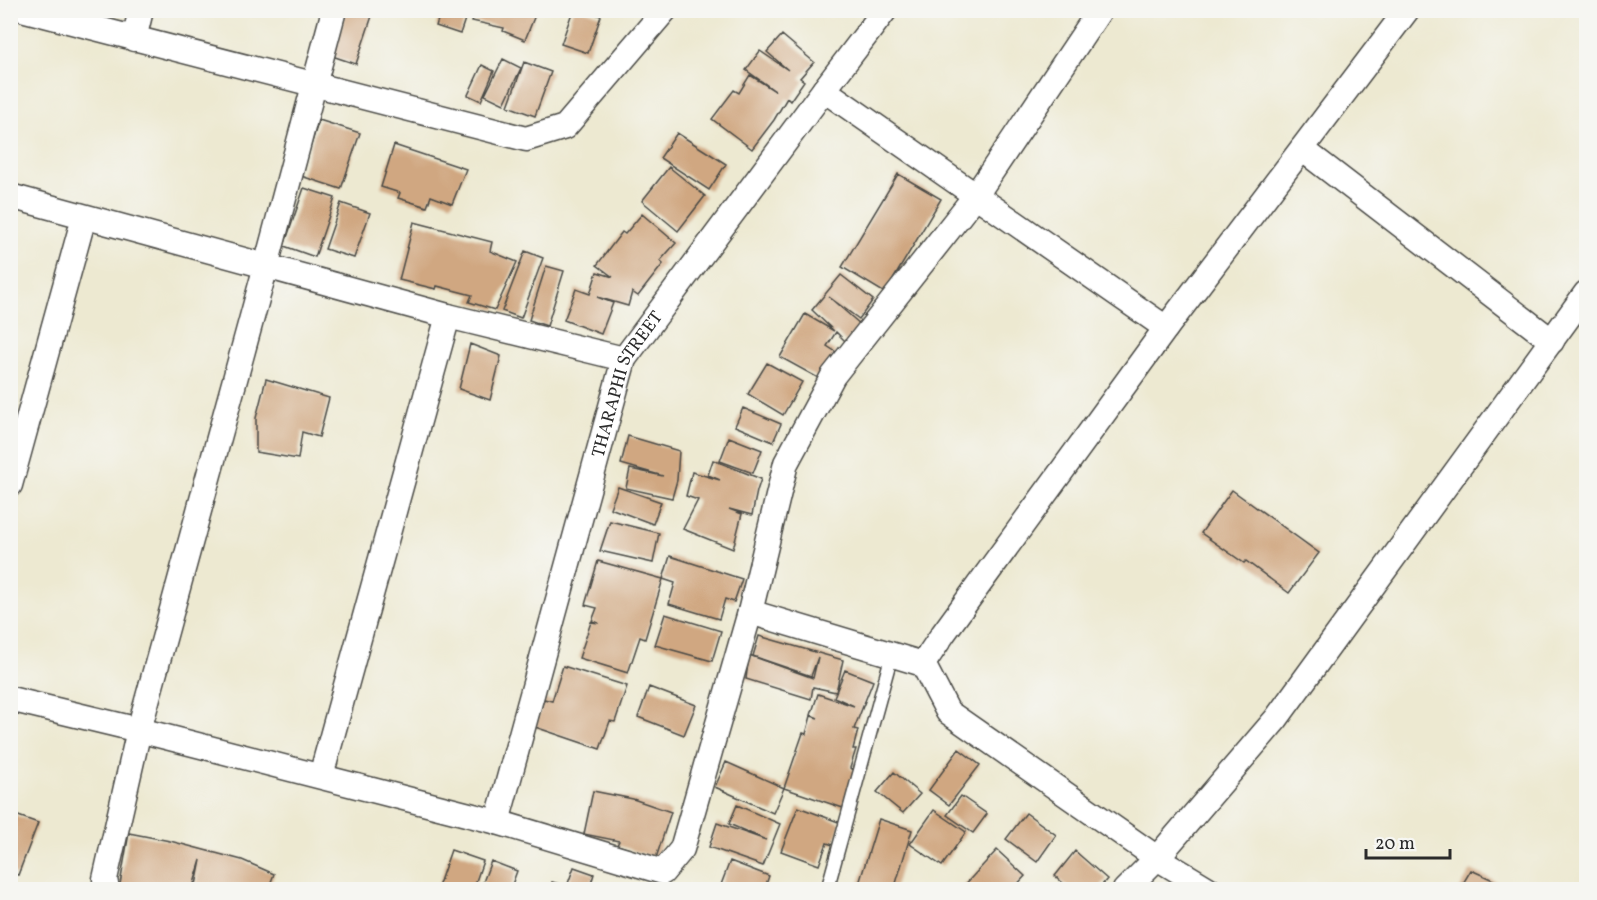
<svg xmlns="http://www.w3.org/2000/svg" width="1597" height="900" viewBox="0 0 1597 900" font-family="Vollkorn,serif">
	<rect width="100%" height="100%" fill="#f6f6f2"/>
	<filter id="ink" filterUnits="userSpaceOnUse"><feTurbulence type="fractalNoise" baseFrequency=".0167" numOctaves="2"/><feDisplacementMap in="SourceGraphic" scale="12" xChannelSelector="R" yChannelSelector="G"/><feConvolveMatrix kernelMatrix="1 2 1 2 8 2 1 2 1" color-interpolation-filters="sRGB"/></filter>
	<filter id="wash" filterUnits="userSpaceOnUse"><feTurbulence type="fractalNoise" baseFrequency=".008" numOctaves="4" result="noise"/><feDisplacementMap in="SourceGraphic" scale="24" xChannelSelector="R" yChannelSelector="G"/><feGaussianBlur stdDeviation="1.35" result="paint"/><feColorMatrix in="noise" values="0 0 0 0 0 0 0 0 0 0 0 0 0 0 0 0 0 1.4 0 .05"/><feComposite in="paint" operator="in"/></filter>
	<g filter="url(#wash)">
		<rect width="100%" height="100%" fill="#ede9d1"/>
		<g id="blocks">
			<!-- building -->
			<path fill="#d0a781" d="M347,10H356L372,16L356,64L332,56Z
				M441,10H468L460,34L436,26Z
				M475,10H537L525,40L503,31L504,28L472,21Z
				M573,10H585L601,16L588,53L561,44Z
				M782,35L814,62L800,78L804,81L790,101L787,98L774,120L752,149L712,119L734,90L739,93L750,75L775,91L746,70L760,51L788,70L767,52Z
				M503,59L521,68L504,104L485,95Z
				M524,62L551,72L535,116L508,106Z
				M482,65L494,71L481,101L468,95Z
				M319,120L360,133L341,189L301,176Z
				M677,133L726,164L709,190L660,158Z
				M394,145L466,169L452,204L431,196L427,207L398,198L400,193L381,187Z
				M669,167L705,196L678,231L642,201Z
				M898,174L941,199L885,293L842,267Z
				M304,188L335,198L315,257L284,246Z
				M341,203L370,213L354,258L325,249Z
				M642,214L676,243L660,261L663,264L638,296L632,292L628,306L597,297L613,303L601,334L564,320L576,289L590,294L597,272L613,277L597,265L622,232L625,234Z
				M414,222L492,242L490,251L517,262L495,310L469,302L472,295L437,286L436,289L399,280Z
				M525,251L543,258L521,318L502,311Z
				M546,266L564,271L547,326L529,320Z
				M841,275L873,300L859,319L829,297L861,325L846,342L836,332L827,346L836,352L820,379L780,357L805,314L834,331L812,310Z
				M470,344L501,356L490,400L459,389Z
				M767,363L802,382L783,415L748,394Z
				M266,379L329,398L319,437L302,432L298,459L256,452V418Z
				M743,408L781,424L773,442L735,426Z
				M628,436L679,451L677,480L672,498L626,488L630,469L663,476L621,464Z
				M729,437L762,450L753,473L720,461Z
				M713,460L761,479L757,491L752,515L729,509L742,514L733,549L683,529L698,500L686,496L692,472L720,480L708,475Z
				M618,487L661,502L653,524L610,508Z
				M1232,490L1319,553L1289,593L1246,561L1244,563L1201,533Z
				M610,521L659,533L653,563L600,551Z
				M670,556L742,579L734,602L725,599L719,619L669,604L675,583L663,579L645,639L640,637L628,673L579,658L591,622L599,623L592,621L597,608L585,605L598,561L663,579Z
				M665,614L721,631L712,661L655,645Z
				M759,636L843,660L836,692L813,687L811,699L746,679L749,655L813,678L818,657L811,676L753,656Z
				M563,666L627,686L615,722L610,721L600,749L535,727L544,699L552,701Z
				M845,670L873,681L854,729L858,730L853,749H856L850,768L855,770L843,808L784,788L803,733L806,734L811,716L818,718L811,715L818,694L854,706L834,697Z
				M649,687L696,705L684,735L638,717Z
				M959,749L980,765L949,805L929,790Z
				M726,762L784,788L773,813L715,787Z
				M894,772L920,794L903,813L877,792Z
				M593,791L633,799L671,812L656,858L617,845L619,841L584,834Z
				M961,796L987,814L973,833L947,815Z
				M737,805L780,824L763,866L709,847L717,823L766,840L729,824Z
				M798,807L841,823L833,845L827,843L819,865L781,851Z
				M934,810L966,832L942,866L910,844Z
				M10,813L38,823L18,875L10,873Z
				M1026,813L1056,835L1037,862L1006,839Z
				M879,819L912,830L894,890H865L858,887Z
				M129,833L170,841L242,860L274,874L268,890H195L201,860L192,890H119Z
				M451,850L483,861L473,890H437Z
				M997,850L1025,876L1012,890H960Z
				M1075,851L1107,879L1098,890H1071L1055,876Z
				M491,861L517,871L510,890H480Z
				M730,861L769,876L764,890H719Z
				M574,867L594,874L589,890H550L552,882L567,886Z
				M1471,870L1515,890H1459Z"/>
		</g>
	</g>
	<g filter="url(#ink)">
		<use href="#blocks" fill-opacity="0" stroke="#484844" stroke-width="1.5"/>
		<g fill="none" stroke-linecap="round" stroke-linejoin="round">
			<!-- service casing -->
			<g stroke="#484844" stroke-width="15">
				<path id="service" d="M829,883L892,654"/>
			</g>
			<!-- minor casing -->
			<g stroke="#484844" stroke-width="27">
				<g id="minor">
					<path d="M25,10L526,139L565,127L665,10"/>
					<path d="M134,39L141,10"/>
					<path d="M824,90L1166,328"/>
					<path d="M1302,149L1552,341"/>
					<path d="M10,196L448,316L624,359"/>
					<path d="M10,485L84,217"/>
					<path d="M750,612L923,664L948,712L1157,858L1210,890"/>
					<path d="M923,664L943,634L1166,328L1407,10"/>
					<path d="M10,699L139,730L497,822L663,872L682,849L750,612L786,463L833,376L976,195L1100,10"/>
					<path d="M321,776L448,316"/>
					<path id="s1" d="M497,822L624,359L824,90L885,10"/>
					<path d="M107,890L105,879L139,730L266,266L334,10"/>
					<path d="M1125,890L1157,858L1276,719L1586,293"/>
				</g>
			</g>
			<!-- service -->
			<use href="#service" stroke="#fff" stroke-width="12"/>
			<!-- minor -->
			<use href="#minor" stroke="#fff" stroke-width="24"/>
		</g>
	</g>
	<g text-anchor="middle" stroke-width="6" stroke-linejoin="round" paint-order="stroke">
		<!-- street labels -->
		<g font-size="18" fill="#2b2b2b" stroke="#f6f6f2">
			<text dy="6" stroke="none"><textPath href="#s1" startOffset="458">THARAPHI STREET</textPath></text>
		</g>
	</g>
	<!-- margin -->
	<rect width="1597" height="900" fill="none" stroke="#f6f6f2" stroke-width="36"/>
	<!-- scale -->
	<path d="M1366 849v9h84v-9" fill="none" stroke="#2b2b2b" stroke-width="3"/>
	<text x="1375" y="849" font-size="18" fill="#2b2b2b" stroke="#f6f6f2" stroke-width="4.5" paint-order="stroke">20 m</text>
</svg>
